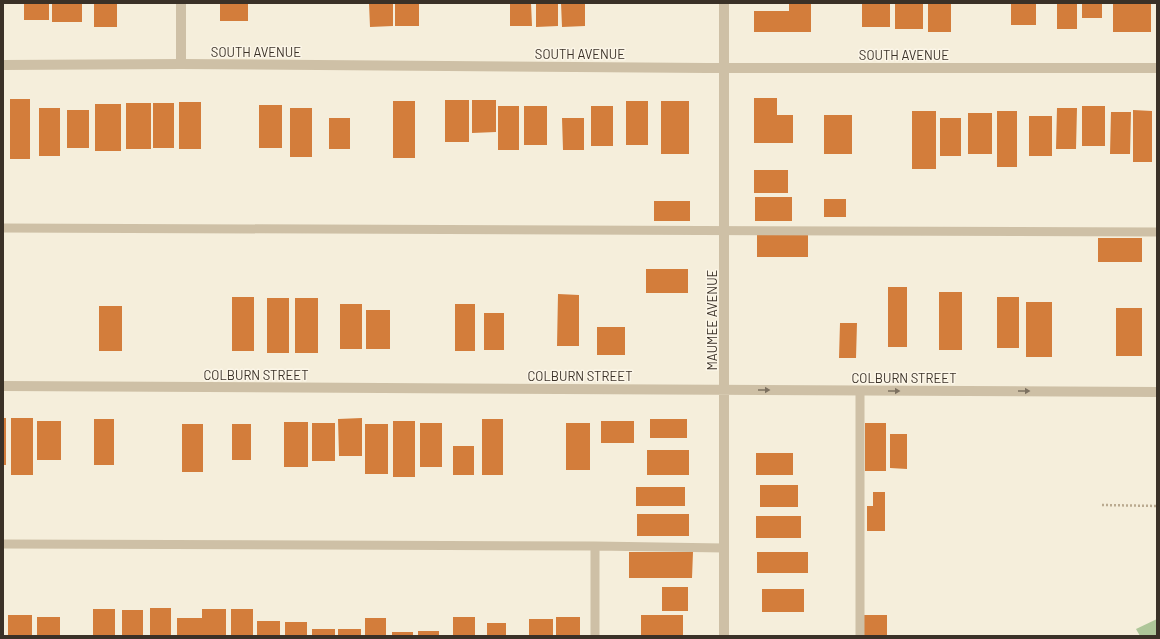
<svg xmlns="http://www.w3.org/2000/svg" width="1160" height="639" viewBox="0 0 1160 639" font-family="Barlow,sans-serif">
	<rect width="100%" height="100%" fill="#f5eedb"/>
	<!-- green -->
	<path fill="#aec699" d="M1157,619V636H1140L1136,629Z"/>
	<!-- building -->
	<path fill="#d37d3b" d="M3,3H4V25H3Z
		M24,3H49V20H24Z
		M52,3H82V22H52Z
		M94,3H117V27H94Z
		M220,3H248V21H220Z
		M369,3H393V26L370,27Z
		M395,3H419V26H395Z
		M510,3H531L532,26H510Z
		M536,3H558V26L536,27Z
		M561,3H585V26L562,27Z
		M789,3H811V32H754V11H789Z
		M862,3H890V27H862Z
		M895,3H923V29H895Z
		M928,3H951V32H928Z
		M1011,3H1036V25H1011Z
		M1057,3H1077V29H1057Z
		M1082,3H1102V18H1082Z
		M1113,3H1151V32H1113Z
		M754,98H777V115H793V143H754Z
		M10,99H30V159H10Z
		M445,100H469V142H445Z
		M472,100H496V132L472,133Z
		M393,101H415V158H393Z
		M626,101H648V145H626Z
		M661,101H689V154H661Z
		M179,102H201V149H179Z
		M126,103H151V149H126Z
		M153,103H174V148H153Z
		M95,104H121V151H95Z
		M259,105H282V148H259Z
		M498,106H519V150H498Z
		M524,106H547V145H524Z
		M591,106H613V146H591Z
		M1082,106H1105V146H1082Z
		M39,108H60V156H39Z
		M290,108H312V157H290Z
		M1057,108H1077L1076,149H1056Z
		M67,110H89V148H67Z
		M1133,110L1152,111V162H1133Z
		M912,111H936V169H912Z
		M997,111H1017V167H997Z
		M1111,112H1131L1130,154H1110Z
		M968,113H992V154H968Z
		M824,115H852V154H824Z
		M1029,116H1052V156H1029Z
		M329,118H350V149H329Z
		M562,118H584V150H563Z
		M940,118H961V156H940Z
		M754,170H788V193H754Z
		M755,197H792V221H755Z
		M824,199H846V217H824Z
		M654,201H690V221H654Z
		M757,234H808V257H757Z
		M1098,238H1142V262H1098Z
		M646,269H688V293H646Z
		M888,287H907V347H888Z
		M939,292H962V350H939Z
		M558,294L579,295V346H557Z
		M232,297H254V351H232Z
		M997,297H1019V348H997Z
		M267,298H289V353H267Z
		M295,298H318V353H295Z
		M1026,302H1052V357H1026Z
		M340,304H362V349H340Z
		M455,304H475V351H455Z
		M99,306H122V351H99Z
		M1116,308H1142V356H1116Z
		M366,310H390V349H366Z
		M484,313H504V350H484Z
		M840,323H857L856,358H839Z
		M597,327H625V355H597Z
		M3,418H6V465H3Z
		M11,418H33V475H11Z
		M362,418V456H339L338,419Z
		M94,419H114V465H94Z
		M482,419H503V475H482Z
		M650,419H687V438H650Z
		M37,421H61V460H37Z
		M393,421H415V477H393Z
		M601,421H634V443H601Z
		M284,422H308V467H284Z
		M312,423H335V461H312Z
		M420,423H442V467H420Z
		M566,423H590V470H566Z
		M865,423H886V471H865Z
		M182,424H203V472H182Z
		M232,424H251V460H232Z
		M365,424H388V474H365Z
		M890,434H907V469L890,468Z
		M453,446H474V475H453Z
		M647,450H689V475H647Z
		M756,453H793V475H756Z
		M760,485H798V507H760Z
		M636,487H685V506H636Z
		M873,492H885V531H867V506H873Z
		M637,514H689V536H637Z
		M756,516H801V538H756Z
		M629,552H693L692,578H629Z
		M757,552H808V573H757Z
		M662,587H688V611H662Z
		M762,589H804V612H762Z
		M150,608H171V636H150Z
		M93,609H115V636H93Z
		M202,609H226V636H177V618H202Z
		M231,609H253V636H231Z
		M122,610H143V636H122Z
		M8,615H32V636H8Z
		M641,615H683V636H641Z
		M864,615H887V636H864Z
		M37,617H60V636H37Z
		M453,617H475V636H453Z
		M556,617H580V636H556Z
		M365,618H386V636H365Z
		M529,619H553V636H529Z
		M257,621H280V636H257Z
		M285,622H307V636H285Z
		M487,623H506V636H487Z
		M312,629H335V636H312Z
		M338,629H361V636H338Z
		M418,631H439V636H418Z
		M392,632H413V636H392Z"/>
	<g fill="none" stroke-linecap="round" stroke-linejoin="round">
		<!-- path -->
		<path stroke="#baaa90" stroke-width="2.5" stroke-dasharray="2 2" stroke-linecap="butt" d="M1102,505L1157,506"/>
		<!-- service -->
		<path stroke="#cec0a6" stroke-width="9" d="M3,228L1157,232
			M3,544L595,546L724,548
			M595,636V546
			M860,636V391"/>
		<!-- minor -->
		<path stroke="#cec0a6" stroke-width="10" d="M181,3V64
			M3,386L1157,392
			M724,636V68"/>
		<!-- tertiary -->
		<path stroke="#cec0a6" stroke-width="10" d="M724,3V68
			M3,65L181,64L707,68H1157"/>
	</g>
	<!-- one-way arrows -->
	<defs><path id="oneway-solid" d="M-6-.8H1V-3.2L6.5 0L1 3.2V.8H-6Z"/></defs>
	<g fill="#7d7160">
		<use href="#oneway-solid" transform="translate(764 390)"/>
		<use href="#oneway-solid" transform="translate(894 391)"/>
		<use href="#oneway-solid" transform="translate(1024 391)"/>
	</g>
	<g text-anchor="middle" stroke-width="3" stroke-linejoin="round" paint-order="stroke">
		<!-- street labels -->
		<g font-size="13" fill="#3a3127" stroke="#fcf6e8">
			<text x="256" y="57">SOUTH AVENUE</text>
			<text x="580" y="59">SOUTH AVENUE</text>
			<text x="904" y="60">SOUTH AVENUE</text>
			<text transform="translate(712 320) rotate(-90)" y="5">MAUMEE AVENUE</text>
			<text x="256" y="380">COLBURN STREET</text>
			<text x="580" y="381">COLBURN STREET</text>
			<text x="904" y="383">COLBURN STREET</text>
		</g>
	</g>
	<!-- border -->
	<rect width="1160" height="639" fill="none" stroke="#3a3127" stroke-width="8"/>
</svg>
